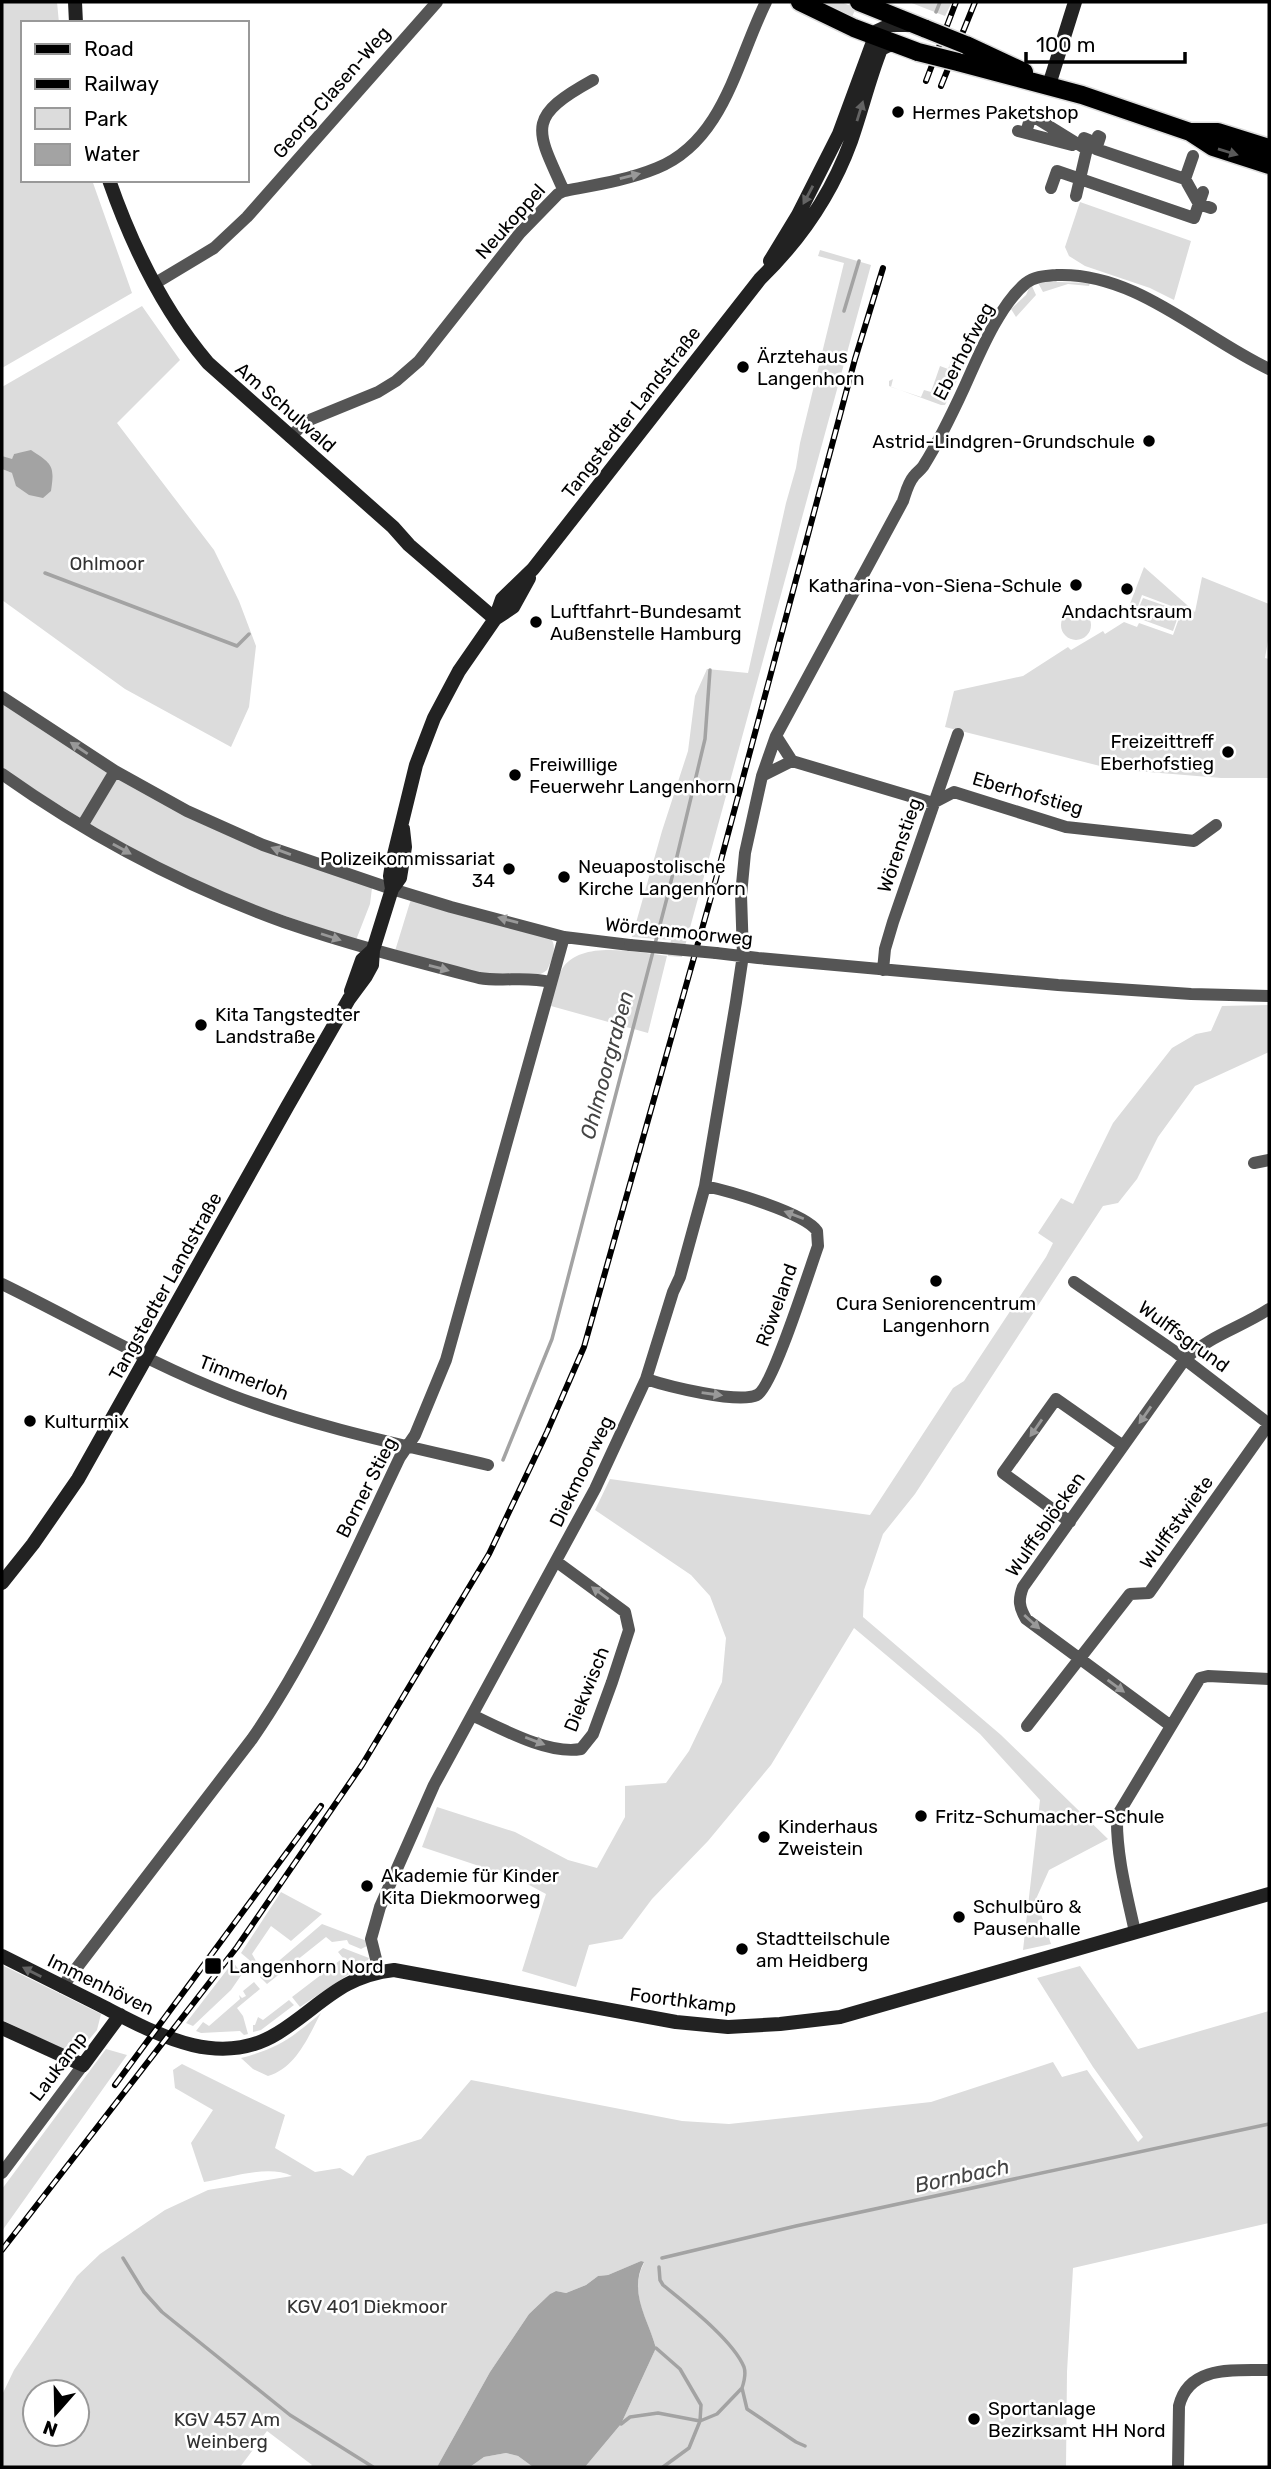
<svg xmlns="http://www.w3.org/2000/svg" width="1271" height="2469" viewBox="0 0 1271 2469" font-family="Rubik,sans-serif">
	<rect width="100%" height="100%" fill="#fff"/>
	<!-- green -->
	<path fill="#dcdcdc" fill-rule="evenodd" d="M2,2H57L59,23H23V180H92L132,293L2,368Z
		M813,2H841L856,8L851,19Z
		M909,2H952L945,16Z
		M1080,202L1191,241L1174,300L1150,288L1085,266L1069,256L1065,247Z
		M820,250L871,265L682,957L667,956L648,1033L551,1006C554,994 556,979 562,969C581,939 637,953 668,956L671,940L632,937L662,831L688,751L695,696L707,669L748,673L786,503L796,468L800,443L844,263L818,256Z
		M1039,280C1056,283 1073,282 1090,283L1089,286L1068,284L1043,292L1037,281Z
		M1031,284L1036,295L1016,317L1011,309L1026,295Z
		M142,306L180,360L117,423L214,550L239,601L256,646L249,707L231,747L125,689L2,600V469L12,473L21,453L14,454L12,460L2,456V387Z
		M970,353L945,405H941L889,386V381L893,379L891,387L921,397L924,390L931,392L940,366L948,369L953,356Z
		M1144,567L1195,612L1202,577L1269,604V635L1265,658L1269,659V778H1221L1112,769L945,727L954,691L1023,676L1068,647L1071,650L1103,631L1105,634L1124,622L1137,627L1139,623L1173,635L1182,610L1142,595L1133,620L1125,617Z
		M1143,598L1180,611L1173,631L1135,617Z
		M1061 625a15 15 0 1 1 30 0a15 15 0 1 1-30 0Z
		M2,702L102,769L372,888L370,904L356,940C295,919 234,900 176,872C116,841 59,805 2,769Z
		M411,899L550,937C558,946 552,960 547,970C524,991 425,959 395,951Z
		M1269,1005V1052L1195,1086L1158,1137L1137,1179L1118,1203L1103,1206L915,1494L883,1534L864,1590L863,1617L1001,1735L1108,1839L1049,1870L1036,1899L1051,1944L1023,1950L1040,1800L980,1734L854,1628L771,1765L708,1841L652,1899L622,1939L589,1945L576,1987L522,1971L546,1894L518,1879L422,1847L437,1807L515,1832L568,1860L597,1868L625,1817V1786L666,1783L689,1751L722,1682L726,1638L710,1596L691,1575L595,1510L610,1479L870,1515L953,1388L964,1381L1046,1257L1053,1243L1038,1233L1061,1198L1073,1204L1113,1123L1172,1048L1196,1034L1211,1031L1222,1006Z
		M281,1892L322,1914L291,1941L271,1926L252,1954L256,1961L254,1964L241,1953Z
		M322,1924L367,1941V1946L361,1949L349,1944L347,1940L332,1942L326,1937L267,1984L260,1977Z
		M343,1948L369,1958L367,1962L300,2007L292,1997L343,1958L338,1952Z
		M233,1962L242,1974L231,1990L193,2026L186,2023Z
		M2,1965L101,2014L97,2030L76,2055L2,2020Z
		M1080,1966L1138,2049L1269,2011V2223L1073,2268L1067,2372L1066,2467H585L621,2424L656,2348C648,2319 628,2293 644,2263L641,2261L608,2275L598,2276L586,2285L566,2293L556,2291L550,2294L529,2314L490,2372L437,2467H310L312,2465L267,2431L240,2467H2V2395L14,2370L77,2276L100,2254L165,2210L208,2190L292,2176C268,2164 230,2178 204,2182L191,2143L213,2110L175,2088L173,2070L182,2064L285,2115L275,2148L315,2172L340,2168L353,2176L367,2156L421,2139L471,2080L682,2121L729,2124L931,2102L1053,2062L1062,2077L1087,2070L1138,2142L1143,2137L1093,2067L1037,1978ZM35,2392H77V2434H35Z
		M254,1982L260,1989L237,2008L243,2016L248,2034L244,2035L240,2031L201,2033L196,2031L203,2022L209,2026L240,1999L239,1995L242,1998L246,1996L243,1991Z
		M289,2000L294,2005L261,2030L253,2032V2025H255L258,2017L263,2020Z
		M321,2013C308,2037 296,2068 268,2076L253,2069L241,2058C279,2048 290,2039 321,2013Z
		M106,2049L127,2055L2,2231V2189Z
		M506,2453L518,2456L533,2467H470L484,2457Z"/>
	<!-- water -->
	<path fill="#a3a3a3" d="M31,450C52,464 55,465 51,491L43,498L29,495L16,486L12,473L2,469V456L12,459L14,454Z
		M641,2261L644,2262C628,2292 648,2319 656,2348L621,2424L585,2467H533L518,2456L506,2453L484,2457L470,2467H437L490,2372L529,2314L550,2294L556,2291L566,2293L586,2285L598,2276L608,2275Z"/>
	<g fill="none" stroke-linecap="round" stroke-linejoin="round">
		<!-- stream -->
		<path stroke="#a3a3a3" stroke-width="3.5" d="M936,12L940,2
			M844,311L859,261
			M45,573L237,646L249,634
			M503,1460L552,1339L668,894L705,739L710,670
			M123,2258L144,2292L162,2312L290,2415L373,2467
			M662,2258L796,2226L1269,2124
			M656,2348L680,2369L701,2405L700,2421L689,2448L663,2467
			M742,2388L747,2409L796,2442L805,2446
			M621,2424L630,2417L658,2413L700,2421L717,2414L742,2388C744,2382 746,2373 744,2367C733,2340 686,2304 663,2285L660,2280L659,2267"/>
		<!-- primary casing -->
		<g stroke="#dbdbdb" stroke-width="21">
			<path id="primary" d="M800,2L854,28L918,52
				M859,2L926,29
				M966,45L1024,72
				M958,62L1082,95L1190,132L1213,147L1269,165
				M1191,132H1218L1269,148"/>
		</g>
		<!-- street -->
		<path stroke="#555" stroke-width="12" d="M1018,131L1072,145
			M1026,133L1031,115L1086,149
			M1098,136L1100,137L1096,149L1185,179
			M1193,156L1185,179L1199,204L1211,208
			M1051,188L1057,171L1194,218L1203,192
			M564,191C535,128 526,117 593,80
			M1076,196L1089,140L1084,138
			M154,284L214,248L247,217L437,2
			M290,437L307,421L378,392L396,381L419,361L520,233L558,194L564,191C595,185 628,180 657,168C724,141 737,60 766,2
			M2,697L115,771L187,811L263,845L392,889L451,907L564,937L630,945
			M776,736L792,761L933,803L954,792L1066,827L1194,841L1216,825
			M2,774C88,835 184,886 284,922C348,944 414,961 479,978C503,982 527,976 550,982
			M762,776L792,761
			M82,826L115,771
			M716,953L758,958L1058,985L1191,994L1269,996
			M883,970L885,949L893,922L958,734
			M1254,1163L1269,1160
			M1074,1282L1174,1351L1269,1424
			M2,1284C78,1321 152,1365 231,1395C314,1427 402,1445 488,1465
			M646,1379C667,1386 738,1404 757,1395C772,1389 810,1268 818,1246L817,1231C805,1213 729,1191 705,1186
			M1070,1522L1003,1473L1056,1399L1123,1446
			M472,1715C502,1729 549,1755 581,1749L593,1734L612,1682L629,1630L625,1612L557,1562
			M1027,1726L1130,1594L1149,1593L1269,1424
			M1171,1726L1026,1619C1019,1607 1018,1600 1023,1587L1185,1359C1211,1335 1240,1328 1269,1309
			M1135,1932C1127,1895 1116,1855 1117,1816L1200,1678L1208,1676L1269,1679
			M379,1971L371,1939L380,1907L434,1785L595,1489L646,1379L673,1292L680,1277L705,1186L736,1002L743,955L741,895L745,853L762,776L776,736L903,501C906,492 908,483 914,476C917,472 922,469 924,465C939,441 952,414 964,388C978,357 999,305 1026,283C1035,276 1046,276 1057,275C1136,272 1201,337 1269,369
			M62,1987L252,1739C313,1651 354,1553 400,1457L415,1435L446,1360L564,937
			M2,2173L83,2065
			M1178,2467L1179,2406C1189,2364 1236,2371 1269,2370"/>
		<!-- secondary -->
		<path stroke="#222" stroke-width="14" d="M75,2L76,23
			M1049,85L1075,2
			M109,180C132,246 163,310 208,363L393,527L409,545L495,619
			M770,261L798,215L839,134L877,31L890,25H908
			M495,619L513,607L529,578
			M392,889L390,876L392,863L416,765L434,718L459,671L495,619L502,599L533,569L760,279C800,240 832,193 851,141C862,110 869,79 881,49L889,45H898
			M351,991L362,960L373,950
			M2,1583L33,1544L78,1479L287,1107L349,999L366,976L372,965L373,950L392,889L400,878L405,847L403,829
			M2,1956C34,1972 66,1988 98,2004C153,2032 217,2071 278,2033C320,2007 340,1976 394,1970L676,2022L728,2027L780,2024L840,2017L1269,1894
			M2,2028L83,2065L120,2015"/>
		<!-- primary -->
		<use href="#primary" stroke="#000" stroke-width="18"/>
		<!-- rail casing -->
		<g stroke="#000" stroke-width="6">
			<path id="rail" d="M926,81L956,2
				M941,86L975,2
				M115,2085L321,1806
				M2,2250L237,1947L362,1765L489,1554L547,1432L584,1347L713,890L855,359L883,268"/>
		</g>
		<!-- rail -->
		<use href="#rail" stroke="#fff" stroke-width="3.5" stroke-dasharray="10" stroke-linecap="butt"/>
		<!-- primary-bridge casing -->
		<g stroke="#dbdbdb" stroke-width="21" stroke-linecap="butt">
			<path id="primary-bridge" d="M926,29L966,45
				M918,52L958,62"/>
		</g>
		<!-- street-bridge -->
		<path stroke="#555" stroke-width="12" d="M630,945L716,953"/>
		<!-- primary-bridge -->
		<use href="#primary-bridge" stroke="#000" stroke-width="18"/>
	</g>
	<!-- one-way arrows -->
	<defs><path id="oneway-solid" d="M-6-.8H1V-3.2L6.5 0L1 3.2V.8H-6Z" transform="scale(1.75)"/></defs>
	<g fill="#646464">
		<use href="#oneway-solid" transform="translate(860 111) rotate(-73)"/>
		<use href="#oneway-solid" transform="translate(808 195) rotate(118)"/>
		<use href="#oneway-solid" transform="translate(32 1972) rotate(-153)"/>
	</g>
	<use fill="#595959" href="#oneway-solid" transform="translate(1228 152) rotate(17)"/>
	<g fill="#999">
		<use href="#oneway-solid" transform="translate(630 176) rotate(-14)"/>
		<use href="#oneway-solid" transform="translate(79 748) rotate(-146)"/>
		<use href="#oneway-solid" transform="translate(122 849) rotate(29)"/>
		<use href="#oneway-solid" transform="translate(281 851) rotate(-160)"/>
		<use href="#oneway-solid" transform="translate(508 920) rotate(-165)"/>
		<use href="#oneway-solid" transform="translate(331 937) rotate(18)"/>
		<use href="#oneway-solid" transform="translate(439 968) rotate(15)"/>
		<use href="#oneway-solid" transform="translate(794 1215) rotate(-159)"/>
		<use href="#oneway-solid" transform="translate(712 1394) rotate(8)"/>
		<use href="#oneway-solid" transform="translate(1145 1415) rotate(125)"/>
		<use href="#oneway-solid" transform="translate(1036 1428) rotate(125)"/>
		<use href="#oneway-solid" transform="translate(600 1593) rotate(-144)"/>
		<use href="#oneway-solid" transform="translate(1032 1622) rotate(42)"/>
		<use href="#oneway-solid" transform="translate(1116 1686) rotate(36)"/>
		<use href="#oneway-solid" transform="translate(535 1741) rotate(21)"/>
	</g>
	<!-- markers -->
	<g fill="#000" stroke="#fff" stroke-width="2.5">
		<circle cx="898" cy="112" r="7"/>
		<circle cx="743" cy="367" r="7"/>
		<circle cx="1149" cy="441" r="7"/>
		<circle cx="1076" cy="585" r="7"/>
		<circle cx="1127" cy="589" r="7"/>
		<circle cx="536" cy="622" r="7"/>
		<circle cx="1228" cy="752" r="7"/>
		<circle cx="515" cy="775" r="7"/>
		<circle cx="509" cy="869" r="7"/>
		<circle cx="564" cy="877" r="7"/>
		<circle cx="201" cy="1025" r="7"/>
		<circle cx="936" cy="1281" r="7"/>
		<circle cx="30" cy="1421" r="7"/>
		<circle cx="921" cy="1816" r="7"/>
		<circle cx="764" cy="1837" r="7"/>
		<circle cx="367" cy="1886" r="7"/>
		<circle cx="959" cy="1917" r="7"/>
		<circle cx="742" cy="1949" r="7"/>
		<rect x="204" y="1957" width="18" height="18" rx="3.5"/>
		<circle cx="974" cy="2419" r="7"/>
	</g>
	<g text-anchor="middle" stroke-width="5" stroke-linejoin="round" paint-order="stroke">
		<!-- street labels -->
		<g font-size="19" fill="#000" stroke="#fff">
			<text transform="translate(331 92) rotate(-49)" y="7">Georg-Clasen-Weg</text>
			<text transform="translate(510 221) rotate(-48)" y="7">Neukoppel</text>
			<text transform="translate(963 351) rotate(-62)" y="7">Eberhofweg</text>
			<text transform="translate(286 407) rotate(41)" y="7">Am Schulwald</text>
			<text transform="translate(631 412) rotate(-52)" y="7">Tangstedter Landstraße</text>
			<text transform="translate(1028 793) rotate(16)" y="7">Eberhofstieg</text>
			<text transform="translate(899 845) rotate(-71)" y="7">Wörenstieg</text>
			<text transform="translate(679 931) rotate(6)" y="7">Wördenmoorweg</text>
			<text transform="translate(165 1286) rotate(-61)" y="7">Tangstedter Landstraße</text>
			<text transform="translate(776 1305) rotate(-70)" y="7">Röweland</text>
			<text transform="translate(1184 1336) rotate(36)" y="7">Wulffsgrund</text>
			<text transform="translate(244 1377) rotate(21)" y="7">Timmerloh</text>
			<text transform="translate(581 1471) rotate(-64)" y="7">Diekmoorweg</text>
			<text transform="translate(366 1487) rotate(-63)" y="7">Borner Stieg</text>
			<text transform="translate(1176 1522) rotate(-54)" y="7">Wulffstwiete</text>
			<text transform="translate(1045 1524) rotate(-55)" y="7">Wulffsblöcken</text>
			<text transform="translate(586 1689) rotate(-68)" y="7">Diekwisch</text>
			<text transform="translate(101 1984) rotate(26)" y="7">Immenhöven</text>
			<text transform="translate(683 2000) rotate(7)" y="7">Foorthkamp</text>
			<text transform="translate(58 2066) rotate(-53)" y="7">Laukamp</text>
		</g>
		<!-- poi labels -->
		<g font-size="19" fill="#000" stroke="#fff" text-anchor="start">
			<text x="912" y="119">Hermes Paketshop</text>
			<text x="757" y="363">Ärztehaus<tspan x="757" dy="22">Langenhorn</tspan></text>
			<text x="1135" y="448" text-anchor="end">Astrid-Lindgren-Grundschule</text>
			<text x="1062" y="592" text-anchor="end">Katharina-von-Siena-Schule</text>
			<text x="550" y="618">Luftfahrt-Bundesamt<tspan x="550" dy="22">Außenstelle Hamburg</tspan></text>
			<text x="1127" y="618" text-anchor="middle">Andachtsraum</text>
			<text x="1214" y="748" text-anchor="end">Freizeittreff<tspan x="1214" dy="22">Eberhofstieg</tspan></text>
			<text x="529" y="771">Freiwillige<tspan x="529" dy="22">Feuerwehr Langenhorn</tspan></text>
			<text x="495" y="865" text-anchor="end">Polizeikommissariat<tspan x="495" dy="22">34</tspan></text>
			<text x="578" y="873">Neuapostolische<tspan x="578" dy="22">Kirche Langenhorn</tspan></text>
			<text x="215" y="1021">Kita Tangstedter<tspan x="215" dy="22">Landstraße</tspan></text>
			<text x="936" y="1310" text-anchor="middle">Cura Seniorencentrum<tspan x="936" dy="22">Langenhorn</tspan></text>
			<text x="44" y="1428">Kulturmix</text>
			<text x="935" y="1823">Fritz-Schumacher-Schule</text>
			<text x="778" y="1833">Kinderhaus<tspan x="778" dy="22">Zweistein</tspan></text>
			<text x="381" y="1882">Akademie für Kinder<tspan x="381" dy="22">Kita Diekmoorweg</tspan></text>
			<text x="973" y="1913">Schulbüro &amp;<tspan x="973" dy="22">Pausenhalle</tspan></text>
			<text x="756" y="1945">Stadtteilschule<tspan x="756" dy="22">am Heidberg</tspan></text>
			<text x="229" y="1973">Langenhorn Nord</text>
			<text x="988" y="2415">Sportanlage<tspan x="988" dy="22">Bezirksamt HH Nord</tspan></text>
		</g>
		<!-- park labels -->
		<g font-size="19" fill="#333" stroke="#fff">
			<text x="107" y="570">Ohlmoor</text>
			<text x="367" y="2313">KGV 401 Diekmoor</text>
			<text x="227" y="2426">KGV 457 Am<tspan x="227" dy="22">Weinberg</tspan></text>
		</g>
		<!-- water labels -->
		<g font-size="21" font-style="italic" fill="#444" stroke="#fff">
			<text transform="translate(607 1065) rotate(-75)" y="7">Ohlmoorgraben</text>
			<text transform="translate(962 2176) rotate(-12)" y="7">Bornbach</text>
		</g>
	</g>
	<!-- border -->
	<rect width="1271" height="2469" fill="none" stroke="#000000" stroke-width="7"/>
	<!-- legend -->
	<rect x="21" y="21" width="228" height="161" fill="#ffffff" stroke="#999999" stroke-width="2"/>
	<rect x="35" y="44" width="35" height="10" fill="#000000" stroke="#999999" stroke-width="2"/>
	<text x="84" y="56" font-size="21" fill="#000000">Road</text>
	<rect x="35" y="79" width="35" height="10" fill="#000000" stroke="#999999" stroke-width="2"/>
	<text x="84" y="91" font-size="21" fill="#000000">Railway</text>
	<rect x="35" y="108" width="35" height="21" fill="#dcdcdc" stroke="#999999" stroke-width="2"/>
	<text x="84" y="126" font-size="21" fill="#000000">Park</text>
	<rect x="35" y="144" width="35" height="21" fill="#a3a3a3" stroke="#999999" stroke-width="2"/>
	<text x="84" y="161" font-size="21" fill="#000000">Water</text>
	<!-- north arrow -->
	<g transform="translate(56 2413) rotate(200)"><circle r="33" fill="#ffffff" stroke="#999999" stroke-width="2"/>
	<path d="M0-5L12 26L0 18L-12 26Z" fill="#000000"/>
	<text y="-10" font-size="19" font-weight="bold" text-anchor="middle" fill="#000000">N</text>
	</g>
	<!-- scale -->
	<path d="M1026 52v10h159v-10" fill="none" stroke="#000000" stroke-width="3.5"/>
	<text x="1036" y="52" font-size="21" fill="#000000" stroke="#ffffff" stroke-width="5" paint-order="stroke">100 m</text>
</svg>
